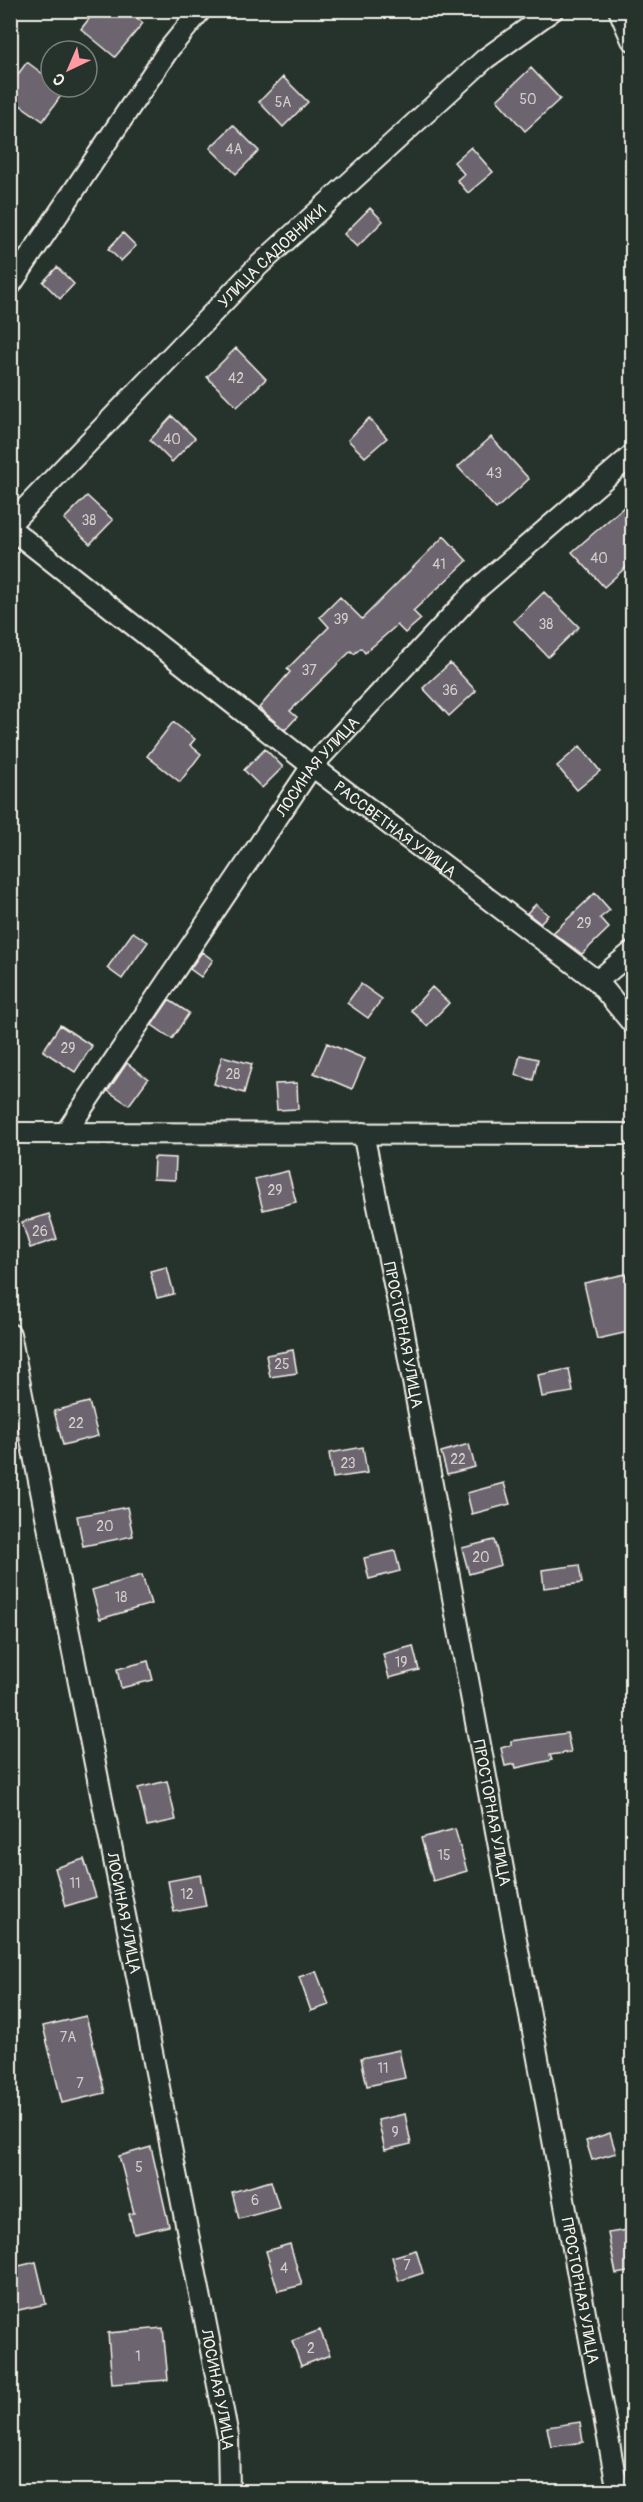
<svg xmlns="http://www.w3.org/2000/svg" width="643" height="2502" viewBox="0 0 643 2502" font-family="Pangolin,sans-serif">
	<rect width="100%" height="100%" fill="#26332d"/>
	<filter id="ink" filterUnits="userSpaceOnUse"><feTurbulence type="fractalNoise" baseFrequency=".0167" numOctaves="2"/><feDisplacementMap in="SourceGraphic" scale="12" xChannelSelector="R" yChannelSelector="G"/><feConvolveMatrix kernelMatrix="1 2 1 2 8 2 1 2 1" color-interpolation-filters="sRGB"/></filter>
	<g filter="url(#ink)">
		<!-- building -->
		<path fill="#6c656f" stroke="#f4f1e8" stroke-width="1.5" d="M96,10H128L143,23L115,57L81,29Z
			M27,62L51,80V87H61L65,90L43,121L10,98V85Z
			M531,68L560,99L525,131L497,100Z
			M283,77L308,102L283,127L259,102Z
			M233,125L259,151L236,174L210,148Z
			M471,147L493,172L468,193L457,180L464,174L454,162Z
			M370,208L383,221L357,247L344,234Z
			M123,233L136,246L121,261L108,249Z
			M57,267L74,284L60,299L43,282Z
			M236,348L266,379L237,407L207,377Z
			M172,416L195,438L172,462L150,440Z
			M369,418L387,438L365,457L348,440Z
			M491,437L529,479L496,509L458,467Z
			M87,496L113,520L90,544L64,519Z
			M633,499V561L604,587L572,552Z
			M444,536L467,561L413,611L421,619L405,633L397,625L365,653L361,648L354,654L351,651L290,711L297,717L285,730L259,708L290,672L287,669L329,627L320,617L340,597L362,619Z
			M544,592L579,627L548,657L514,621Z
			M450,663L476,691L449,716L423,688Z
			M173,722L195,739L190,745L201,754L180,782L147,756Z
			M580,746L600,771L577,790L557,766Z
			M265,749L283,767L262,788L244,770Z
			M595,893L610,910L600,918L609,928L582,954L553,933Z
			M536,904L548,915L540,923L527,913Z
			M133,932L148,942L122,979L107,968Z
			M202,952L213,960L201,977L190,969Z
			M361,984L382,999L368,1018L347,1003Z
			M432,987L449,1003L427,1026L411,1010Z
			M169,1000L189,1013L172,1039L152,1025Z
			M60,1025L92,1046L75,1072L43,1051Z
			M327,1043L365,1059L352,1089L314,1073Z
			M520,1055L538,1059L533,1080L515,1075Z
			M222,1056L252,1064L244,1093L214,1084Z
			M127,1063L148,1079L129,1105L108,1091Z
			M297,1083L298,1109L277,1110L275,1084Z
			M154,1157L176,1158L175,1180L153,1179Z
			M288,1171L296,1202L263,1210L255,1179Z
			M49,1214L57,1239L30,1248L22,1222Z
			M167,1267L174,1294L157,1298L150,1271Z
			M626,1274L633,1305V1331L597,1339L584,1283Z
			M293,1350L297,1373L270,1377L266,1355Z
			M569,1369L573,1392L542,1397L538,1375Z
			M89,1402L98,1436L63,1445L54,1411Z
			M469,1444L475,1467L447,1474L441,1452Z
			M363,1447L367,1473L333,1478L329,1453Z
			M504,1483L510,1504L472,1514L467,1493Z
			M127,1507L133,1536L83,1546L77,1516Z
			M494,1540L501,1565L469,1574L462,1548Z
			M395,1551L400,1571L369,1579L364,1558Z
			M579,1565L582,1583L544,1588L542,1570Z
			M142,1575L151,1604L100,1619L92,1590Z
			M413,1646L419,1670L389,1678L383,1654Z
			M148,1661L153,1680L121,1688L117,1669Z
			M567,1733L571,1752L550,1755L552,1760L516,1768L515,1764L505,1766L501,1748L511,1745V1741Z
			M167,1781L176,1820L147,1826L138,1788Z
			M455,1829L467,1871L433,1881L421,1838Z
			M84,1859L96,1897L66,1906L55,1868Z
			M200,1875L206,1906L174,1912L168,1881Z
			M316,1971L329,2005L311,2011L299,1977Z
			M86,2016L105,2093L62,2103L43,2026Z
			M399,2050L405,2078L367,2086L361,2058Z
			M405,2114L411,2144L385,2150L378,2120Z
			M610,2133L616,2153L592,2160L586,2141Z
			M151,2147L169,2226L134,2234L129,2214L134,2213L119,2156Z
			M271,2181L279,2208L239,2219L232,2192Z
			M633,2229V2271L616,2274L608,2233Z
			M290,2244L302,2285L278,2291L266,2251Z
			M416,2250L423,2273L399,2281L392,2257Z
			M36,2262L46,2304L14,2311L10,2294V2268Z
			M163,2328L168,2380L112,2384L108,2333Z
			M320,2330L330,2355L301,2366L292,2341Z
			M580,2422L583,2442L551,2447L547,2427Z"/>
		<g fill="none" stroke-linecap="round" stroke-linejoin="round">
			<!-- street casing -->
			<g stroke="#f4f1e8" stroke-width="24">
				<g id="street">
					<path d="M619,10L632,40"/>
					<path d="M10,286L169,49L201,10"/>
					<path id="s1" d="M10,524L256,268L485,59L553,10"/>
					<path id="s2" d="M10,528L312,766L597,981L632,1023"/>
					<path d="M597,981L632,952"/>
					<path id="s3" d="M66,1132L312,766L476,590L632,455"/>
					<path d="M10,1133L632,1134"/>
					<path id="s4" d="M363,1133L403,1327L618,2492"/>
					<path id="s5" d="M10,1334L228,2436L229,2492"/>
				</g>
			</g>
			<!-- street -->
			<use href="#street" stroke="#26332d" stroke-width="20"/>
		</g>
	</g>
	<g text-anchor="middle" stroke-width="4.5" stroke-linejoin="round" paint-order="stroke">
		<!-- number labels -->
		<g font-size="14" fill="#d2ceca">
			<text x="528" y="104">50</text>
			<text x="283" y="107">5А</text>
			<text x="234" y="154">4А</text>
			<text x="236" y="383">42</text>
			<text x="172" y="444">40</text>
			<text x="494" y="478">43</text>
			<text x="89" y="525">38</text>
			<text x="599" y="563">40</text>
			<text x="439" y="569">41</text>
			<text x="341" y="624">39</text>
			<text x="546" y="629">38</text>
			<text x="309" y="675">37</text>
			<text x="450" y="695">36</text>
			<text x="584" y="928">29</text>
			<text x="68" y="1053">29</text>
			<text x="233" y="1079">28</text>
			<text x="275" y="1195">29</text>
			<text x="40" y="1236">26</text>
			<text x="282" y="1369">25</text>
			<text x="76" y="1428">22</text>
			<text x="458" y="1464">22</text>
			<text x="348" y="1468">23</text>
			<text x="105" y="1531">20</text>
			<text x="481" y="1562">20</text>
			<text x="121" y="1602">18</text>
			<text x="401" y="1667">19</text>
			<text x="444" y="1860">15</text>
			<text x="75" y="1888">11</text>
			<text x="187" y="1899">12</text>
			<text x="68" y="2042">7А</text>
			<text x="383" y="2073">11</text>
			<text x="80" y="2088">7</text>
			<text x="395" y="2137">9</text>
			<text x="139" y="2172">5</text>
			<text x="255" y="2205">6</text>
			<text x="407" y="2270">7</text>
			<text x="284" y="2273">4</text>
			<text x="311" y="2353">2</text>
			<text x="138" y="2361">1</text>
		</g>
		<!-- street labels -->
		<g font-size="16" fill="#f4f1e8" stroke="#26332d">
			<text dy="6" stroke="none"><textPath href="#s1" startOffset="375">УЛИЦА САДОВНИКИ</textPath></text>
			<text dy="6" stroke="none"><textPath href="#s3" startOffset="444">ЛОСИНАЯ УЛИЦА</textPath></text>
			<text dy="6" stroke="none"><textPath href="#s2" startOffset="489">РАССВЕТНАЯ УЛИЦА</textPath></text>
			<text dy="6" stroke="none"><textPath href="#s4" startOffset="206">ПРОСТОРНАЯ УЛИЦА</textPath></text>
			<text dy="6" stroke="none"><textPath href="#s4" startOffset="692">ПРОСТОРНАЯ УЛИЦА</textPath></text>
			<text dy="6" stroke="none"><textPath href="#s5" startOffset="590">ЛОСИНАЯ УЛИЦА</textPath></text>
			<text dy="6" stroke="none"><textPath href="#s4" startOffset="1178">ПРОСТОРНАЯ УЛИЦА</textPath></text>
			<text dy="6" stroke="none"><textPath href="#s5" startOffset="1076">ЛОСИНАЯ УЛИЦА</textPath></text>
		</g>
	</g>
	<!-- margin -->
	<rect width="643" height="2502" fill="none" stroke="#26332d" stroke-width="36"/>
	<rect x="18" y="18" width="607" height="2466" fill="none" stroke="#f4f1e8" stroke-width="2" filter="url(#ink)"/>
	<!-- north arrow -->
	<g transform="translate(69 69) rotate(224)"><circle r="28" fill="#26332d" stroke="#787f78" stroke-width="1.5"/>
	<path d="M0-4.5L10 22L0 15L-10 22Z" fill="#ff9aa2"/>
	<text y="-9" font-size="16" font-weight="bold" text-anchor="middle" fill="#f4f1e8">С</text>
	</g>
</svg>
